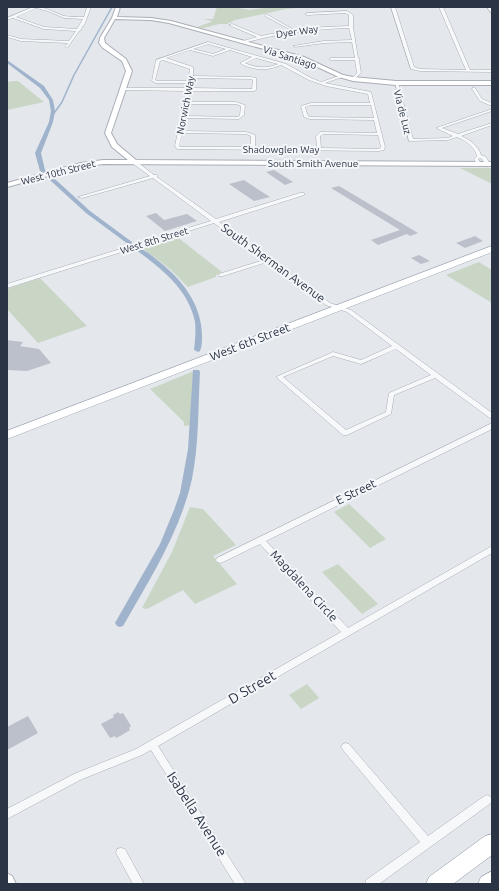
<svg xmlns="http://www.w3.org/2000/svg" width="499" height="891" viewBox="0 0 499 891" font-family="Ubuntu,sans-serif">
	<rect width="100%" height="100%" fill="#e4e7ec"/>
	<!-- green -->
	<path fill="#c9d6c5" d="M217,7H234L249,10L272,7H307L286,9L235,20L227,24H219L203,28L197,27L211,22L212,21L203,19H213Z
		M13,81H18L44,102L7,110V82Z
		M460,168H492V184Z
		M176,236L222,272L216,275V277L188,287L170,269L141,247Z
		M479,262L492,270V303L446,275Z
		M40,278L81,320L87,326L38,343L7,309V289Z
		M194,371L191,425L184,426V422L150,389Z
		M349,504L386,539L370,548L334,512Z
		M190,507L203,509L236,545L213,556L237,584L195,604L183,590L147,609L142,608L172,552Z
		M338,564L378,604L362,614L322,572Z
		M307,684L319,698L301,709L289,695Z"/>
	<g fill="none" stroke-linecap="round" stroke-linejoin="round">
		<!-- stream -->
		<path stroke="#9fb4cc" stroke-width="1.5" d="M52,116L62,102L74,75L112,7"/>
		<!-- canal -->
		<path fill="#9fb4cc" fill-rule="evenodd" d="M7,60L44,86L53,100L55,111L53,122L41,153L45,170L90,211L132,242V244H128L86,213L40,171L35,153L49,122L51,111L49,100L40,88L7,63Z
			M138,247C145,250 151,255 156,259C181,278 202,304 202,336C202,341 202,347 200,351L198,352L194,350C195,341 196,331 195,322C189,290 161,268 136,250L135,249Z
			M193,370H199L200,372C198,408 199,444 192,479C180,532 150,579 123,626L120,627L117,626L115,623L160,544L174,510L180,493L188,449Z"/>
	</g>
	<!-- building -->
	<path fill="#bbc0ca" d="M274,170L293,182L285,185L266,172Z
		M244,180L253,186L270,197L254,201L229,184Z
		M339,186L366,202L418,233L410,236L407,234L378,245L371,240L400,230L331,188Z
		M156,213L164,220L187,214L197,221L165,231L146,216Z
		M475,236L483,241L465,248L456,243Z
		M419,255L430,261L421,264L411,258Z
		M7,340L23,342L20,346L39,349L51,363L27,371L7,370Z
		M118,712L120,714L123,713L131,726L129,728L130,730L122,735L116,738L115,736L110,738L101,724L114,717L113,715Z
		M28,716L38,733L7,750V727Z"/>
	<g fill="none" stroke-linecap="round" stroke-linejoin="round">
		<!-- street casing -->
		<g stroke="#a9aeb7" stroke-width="1">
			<path id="street" d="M33,7C48,7 52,12 64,16C70,17 78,17 84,17L87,7H91L85,23L81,29L82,30L79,31L67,48L65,47L68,43L21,41L7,37V35L21,39L69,41L76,31L44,29L13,18L7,20V18ZM36,8L48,11L64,18L83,19L77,29L44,27L16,17Z
				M391,7H395L414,67L420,69L466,70L439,7H443L470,70H492V72L420,71L411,69Z
				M487,7H491L492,13H491Z
				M347,11L353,15V27L358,58L360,59L359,60L361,73L353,80L351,79L357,73L355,60H331L329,59L331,58H355L352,42L324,43L295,47L293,46L324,41L352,40L349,28C313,29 279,33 244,43L243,41L257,37L229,25L232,24L261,36L291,30L265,16L266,14L294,30L324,27L349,26V15L345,13L307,15L305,14L307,13Z
				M208,42L286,64L311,78L321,82L342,75V77L325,83L371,92L385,147L384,150L379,151L177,149L175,146L186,91L123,90L121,89L123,88H187L188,83H156L152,81L156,60ZM208,44L226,49L213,54L193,49ZM190,50L213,56L230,50L252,57L240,63C253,71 268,71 281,65L309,80L326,86L368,94L370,103H311L301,106L304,117L310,119L374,120L377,133L320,132L316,136L317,148L255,147V135L246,132L182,131L185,118L239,119L244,115L245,105L236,102H188L190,91H254L256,90V78L251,77L193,76V67L166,58ZM256,58L278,64C266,69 256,68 245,63ZM163,60L190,69L188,81H157L155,80L160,61ZM193,78L251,79L253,80L252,89L191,88ZM188,104H236L241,106L240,115L238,117L185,116ZM311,105H371L374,118L310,117L308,116L305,107ZM182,133L246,134L251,136V147H180L179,146ZM323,134L378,135L381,147L379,149L321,148L320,136Z
				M395,82L398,83L413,139L448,138L453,136L436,128L492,109V111L442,128L458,134L492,123V125L461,136C470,140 478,145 481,155L486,157L490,164V165H486L482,159L480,158L478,159L481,164L477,165L474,159L477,156C474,146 466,141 457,137L448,140L409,141Z
				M473,88H475L482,99L492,103V106L480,101L472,89Z
				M132,161H136L154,175H157V177L216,219L300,193H304V195L219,222L330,303L351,310L492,413V418H490L435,378L394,395L391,414L347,435H343L276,377L331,353L333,352L361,360L392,346L347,312L326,305L267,262L223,276H219V274L264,260L214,223L7,288V284L211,221L153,178L82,198L78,197L150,176L132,163ZM396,349L431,375L389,393L386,412L346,430L283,377L333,356L361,364Z
				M490,424H492V429L266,541L348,628L492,546V553L158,746L246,884H235L151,750L142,755L80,780L7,819V809L74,774L136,749L341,632L260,544L223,562L220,563L217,562L216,560L217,558Z
				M346,743L349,744L428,836L483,797L487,795L491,797L492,800L491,803L379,884H365L366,880L420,842L343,750L341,747L343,744Z
				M121,848L125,849L144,884H133L116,853L117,849Z"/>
		</g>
		<!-- secondary casing -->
		<g stroke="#a9aeb7" stroke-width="2">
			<path id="secondary" d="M116,7H120L117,17L151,18L171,21L304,57L343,75L353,77L396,81H492V85H396L353,81L339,77L300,59L169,23L151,20L115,19L104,38L105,43L126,59L132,71L111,133L117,144L136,160L492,162V166L103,164L81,167L7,187V183L81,163L103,160H128L112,147L105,133L126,71L122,61L103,48L99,43L100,38L112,18Z
				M7,873L12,876L16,884H7Z"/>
		</g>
		<!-- primary casing -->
		<g stroke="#a3abb8" stroke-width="1">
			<path id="primary" d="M492,246V252L7,439V431Z"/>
		</g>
		<!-- highway casing -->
		<g stroke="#8b94a3" stroke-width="1">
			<path id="highway" d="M492,834V855L453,884H426L429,877L485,836Z
				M492,871V884H478L481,877Z"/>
		</g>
		<!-- street -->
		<use href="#street" fill="#f7f8fa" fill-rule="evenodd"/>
		<!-- secondary -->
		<use href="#secondary" fill="#fff" fill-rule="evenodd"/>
		<!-- primary -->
		<use href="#primary" fill="#fff" fill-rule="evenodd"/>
		<!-- highway -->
		<use href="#highway" fill="#fff" fill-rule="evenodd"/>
	</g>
	<g text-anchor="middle" stroke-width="4" stroke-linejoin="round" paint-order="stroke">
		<!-- far-street labels -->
		<g font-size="10" fill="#2b3445" stroke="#f4f6f9">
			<text transform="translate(297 31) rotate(-8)" y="4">Dyer Way</text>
			<text transform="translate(290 57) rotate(18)" y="4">Via Santiago</text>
			<text transform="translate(185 105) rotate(-79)" y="4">Norwich Way</text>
			<text transform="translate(403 112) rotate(76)" y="4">Via de Luz</text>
			<text x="281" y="153">Shadowglen Way</text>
			<text x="313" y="167">South Smith Avenue</text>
			<text transform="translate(58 172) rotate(-14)" y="4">West 10th Street</text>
			<text transform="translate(154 240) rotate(-17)" y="4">West 8th Street</text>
		</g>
		<!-- street labels -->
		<g font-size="12" fill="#2b3445" stroke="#f4f6f9">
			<text transform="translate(273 263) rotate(36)" y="4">South Sherman Avenue</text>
			<text transform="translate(250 342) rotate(-21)" y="4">West 6th Street</text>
			<text transform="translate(356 492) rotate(-26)" y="4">E Street</text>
			<text transform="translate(304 586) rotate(47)" y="4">Magdalena Circle</text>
		</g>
		<!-- near-street labels -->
		<g font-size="14" fill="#2b3445" stroke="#f4f6f9">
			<text transform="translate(252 687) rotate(-30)" y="5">D Street</text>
			<text transform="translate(197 814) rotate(57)" y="5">Isabella Avenue</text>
		</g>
	</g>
	<!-- border -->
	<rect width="499" height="891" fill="none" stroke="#2b3445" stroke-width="16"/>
</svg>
